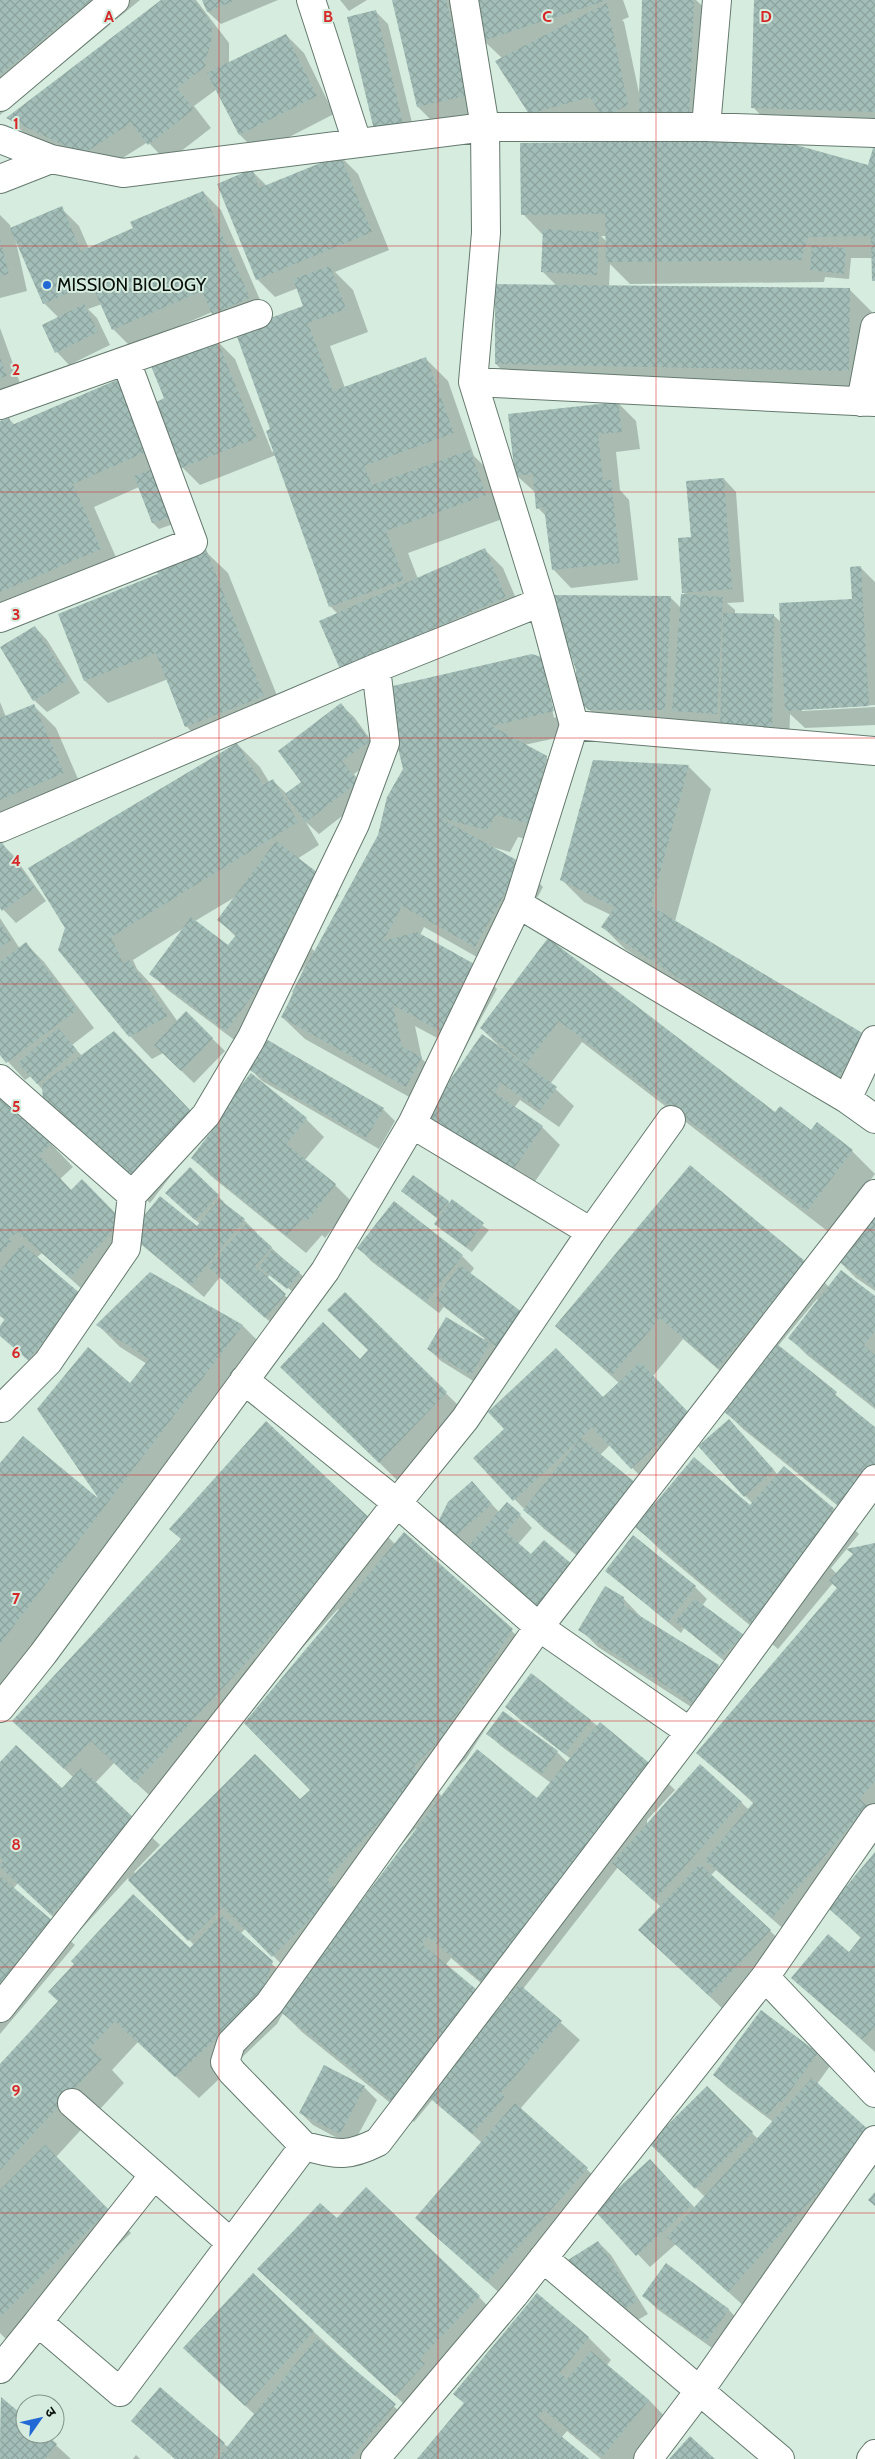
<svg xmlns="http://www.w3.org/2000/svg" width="875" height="2459" viewBox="0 0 875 2459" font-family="Cabin,'Noto Sans Devanagari',sans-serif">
	<defs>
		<pattern id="building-cross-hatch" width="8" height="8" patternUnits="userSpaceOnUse" patternTransform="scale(1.25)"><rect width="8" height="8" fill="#a3beb8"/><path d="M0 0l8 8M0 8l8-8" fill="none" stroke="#8ba29d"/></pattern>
	</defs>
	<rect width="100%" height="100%" fill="#d5ecdf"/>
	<!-- shadow -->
	<path fill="#0003" fill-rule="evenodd" d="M0,0H140L0,115Z
		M163,0H196L229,43V64L286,35L304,53L334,114L258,153L240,135L217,89L194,106L211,128L167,162L148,142L102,171L26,135L8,118Z
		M203,0H278L221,24L208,12Z
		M340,0H367L349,11Z
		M393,0H464L486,113L436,125L418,107Z
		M471,0H623L629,17L622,20L624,22L639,93L643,0H696L712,15L706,139L530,113L502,58L483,40Z
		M755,0H875V133L775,130L753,107Z
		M375,11L388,24L416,139L389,146Z
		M875,150V282L873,258H851L849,279L825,277L824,282L630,284L610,264L609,287L849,289L872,312L871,393L518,386L496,364L557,286L543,272L544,236L523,214L869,167ZM601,236H607V242Z
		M340,156L358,174L389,250L335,272L353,290L368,332L330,346L345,388L426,359L448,381L474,456L492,474L508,517L408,553L418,579L485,550L503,568L523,615L359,686L338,614L330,606L276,455L200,485L182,467L166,399L217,341L235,359L272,452L274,451L272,430L305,307L298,288L275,297L257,279L252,171L267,186Z
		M203,192L221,210L267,316L231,331L212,312L131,347L113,329L102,304L88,309L97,318L110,345L69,365L57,352L59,318L44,303L14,233L27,291L0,298V215L10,225L11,229L61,208L79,226L89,249L134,229Z
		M0,328L24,394L0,402Z
		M118,381L176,523L159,529L153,523L139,487L94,507L122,571L0,604V423L9,419L15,425Z
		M618,403L636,421L640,449L616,452L620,490L629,500L638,580L571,588L553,569L547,517L538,508L536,493L516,475Z
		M724,479L736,492L744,602L727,603L735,610V614L773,615L782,623L854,601L860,567L875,582V705L802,709V711L875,707V725L805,728L790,714L789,750L607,728L589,709L552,596L671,598L681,608L686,595L683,592L692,538Z
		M205,551L228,573L286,718L208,748L186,726L168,679L108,703L85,681L59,614L159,575Z
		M35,627L47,640L80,693L47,712L34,700Z
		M540,658L563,681L575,734L524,745L546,757L568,780L555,836L550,845L518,837L510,852L492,847L521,864L543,887L498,969L424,927L420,935L475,966L497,989L463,1052L415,1026L422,1059L444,1081L429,1108L305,1039L282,1017L305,966L245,1048L169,991L151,973L184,928L133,960L137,969L151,984L178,1022L186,1013L225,1051L194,1083L163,1053L152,1059L130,1036L60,950L237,744L260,767L269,782L272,780L287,794L303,782L341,705L354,717L381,754L354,774L369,795L319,834L306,822L319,845L297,859L321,877L339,895L305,941L315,952ZM545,678H547L556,717L554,718ZM237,896L219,920L236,937L229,946L195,921Z
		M0,702L6,717L33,705L56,728L85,795L0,832Z
		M689,767L711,789L675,921L875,1047V1075L859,1104L625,949L603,927L611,915L584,902L561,879Z
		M0,842L13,855L46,901L16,923L0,906Z
		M0,918L20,949L26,944L44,962L94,1028L72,1045L82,1056L132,1050L207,1129L150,1203L132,1186L110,1170L31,1076L25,1080L0,1053Z
		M548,940L775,1114L811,1132L817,1124L852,1151L875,1174L830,1233L582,1042L550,1084L574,1106L559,1127L520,1100L514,1108L542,1127L560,1145L525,1196L442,1137L501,1048L481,1028Z
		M250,1069L383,1109L395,1121L379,1149L262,1081Z
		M0,1090L73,1167L60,1179L72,1191L133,1232L197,1228L200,1224L167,1193L190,1169L224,1202L223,1203L244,1220L257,1233L256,1234L306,1279L293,1292L270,1274L267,1279L298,1308L278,1329L220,1277L204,1297L142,1245L93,1299L42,1253L36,1258L99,1314L47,1377L0,1335V1327L6,1321L0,1316Z
		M306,1119L324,1137L304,1161L335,1185L353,1203L325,1238L322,1235L306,1253L211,1176L193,1158Z
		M402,1191L448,1202L489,1230L472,1252L442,1230L436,1224L439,1220Z
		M875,1218V1291L856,1278L838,1260Z
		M359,1248L462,1256L474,1268L470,1274L510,1359L494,1346L501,1356L483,1387L441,1361L428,1349L485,1339L444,1307L439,1313L371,1261Z
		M805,1263L829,1287L875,1298V1409L807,1355L789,1337L819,1300L817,1299L778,1346L875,1428V1503L859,1523L743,1429L725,1411L742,1390L683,1339L653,1376L707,1433L650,1486L610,1445L600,1455L636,1485L656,1504L751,1507L753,1504L745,1496L741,1433L778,1475L837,1512L859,1534L831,1568L837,1574L875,1544V1845L795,1939L716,1870L711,1875L788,1948L727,2013L640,1930L661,1907L618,1867L523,1989L580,2040L520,2109L605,2186L506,2299L417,2218L482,2143L433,2099L414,2122L302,2032L283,2013L277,2024L199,2098L138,2042L112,2070L124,2083L56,2157L131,2233L14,2347L0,2333V2066L194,1945L128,1878L74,1937L18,1883L13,1889L75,1945L0,2034V1764L62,1790L73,1777L14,1721L375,1524L396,1545L405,1534L535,1652L466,1759L436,1789L442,1797L537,1800L551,1783L501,1746L488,1734L557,1752L568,1763L571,1759L519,1719L507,1707L531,1675L653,1768L675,1790L647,1820V1826L741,1802L749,1810L754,1804L698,1752L838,1588L833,1583L778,1649L659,1549L636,1526L598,1573L543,1528L474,1458L603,1398L619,1383L556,1326ZM338,1609L340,1611L312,1790L300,1801L136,1874L134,1872L160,1845L95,1783L114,1763L159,1804ZM416,1828L417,1830L356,1911L348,1903ZM246,1928L295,1978L294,1985L240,1934ZM451,1958L505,2003L498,2011L446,1965Z
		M150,1273L243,1326L265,1348L0,1695V1465L102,1503L130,1384L147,1364L120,1347L98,1325Z
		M345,1294L464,1411L397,1480L300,1385L360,1361L369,1351Z
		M472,1483L499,1512L520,1515L532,1528L518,1544L547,1623L453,1538Z
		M606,1571L695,1587L707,1599L702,1606L743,1636L734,1669L684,1628L681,1633Z
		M623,1598L641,1617L718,1666L736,1684L713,1721L598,1647L580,1629Z
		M875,1855V2052L793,1978L849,1954L862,1939L829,1908Z
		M762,2011L817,2054L830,2066L817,2084L875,2137V2167L747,2309L676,2244L650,2267L596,2210L650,2161L695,2208L705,2197L651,2143L707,2088L758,2139L773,2122L727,2087L714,2075Z
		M364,2087L377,2100L352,2146L313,2125L301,2113Z
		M337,2220L479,2297L501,2320L418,2417L282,2291Z
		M598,2242L611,2255L648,2314L636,2321L582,2272Z
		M666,2265L729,2310L741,2323L719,2353L657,2309L644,2296Z
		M253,2275L417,2428L391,2459H175L133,2421L160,2389L228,2447L255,2415L203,2366Z
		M537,2295L589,2338L611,2360L607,2365L649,2400L671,2423L641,2459H601L567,2431L561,2438L587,2459H419L465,2404Z
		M1,2399L25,2419V2434H44L71,2459H0Z
		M136,2455L140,2459H133Z"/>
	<!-- building -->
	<path fill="url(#building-cross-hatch)" d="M0,0H91L0,75Z
		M161,0H194L212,24L211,44L204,63L206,66L177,88L194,109L148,145L131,123L83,154L6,118Z
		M202,0H236L207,12Z
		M392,0H446L469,95L417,107Z
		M469,0H608L482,41Z
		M642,0H694L689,122L639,118Z
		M754,0H875V112L751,108Z
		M607,3L628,105L603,118L590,97L529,114L495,61Z
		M376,10L404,127L375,134L347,17Z
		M286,34L317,96L239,135L207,73Z
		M778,140L868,165L873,148H875V281H872L871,236L808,237L801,260L606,262L605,214L521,215L520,143Z
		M340,155L372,232L256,280L217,184L252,169L259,188Z
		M203,191L250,298L212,314L202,291L112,330L91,283L43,304L10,228L62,206L81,251L133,228L130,222Z
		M543,229L599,232L597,275L541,272Z
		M0,239L9,274L0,276Z
		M812,245L846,248L844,274L810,270Z
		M330,266L346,309L308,323L333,391L426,357L454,433L364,466L372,485L470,450L486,495L386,531L404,580L329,607L266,431L270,429L235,331L303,306L293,279Z
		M495,284L850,288L849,371L495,364Z
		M84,304L98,332L55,353L42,325Z
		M217,340L257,438L181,468L155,403L164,398L151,366Z
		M0,358L7,376L0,378Z
		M119,379L150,450L73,484L101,549L0,592V421L9,418L12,425Z
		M618,402L622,432L598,434L603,481L611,480L620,563L552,570L544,507L536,509L533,474L515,476L508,414Z
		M153,469L170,517L152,523L134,476Z
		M724,478L732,589L682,593L678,538L691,537L686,481Z
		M485,548L506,597L340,669L319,621Z
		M206,549L264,696L185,727L156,653L84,681L58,614L158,574L156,569Z
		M861,566L869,706L785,711L779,603L852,599L850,567Z
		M681,594L723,597L717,714L672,711Z
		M550,595L671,596L665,710H588L577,698L576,670Z
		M723,613L774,614L772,733L720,732Z
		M35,626L68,680L33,701L0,647Z
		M532,654L541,657L554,711L492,726L547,756L533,814L527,823L496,815L487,830L440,818L522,863L475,947L402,906L383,941L417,932L476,965L440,1031L393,1005L402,1047L422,1057L406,1087L281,1017L294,993L292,992L378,835L387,797L403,769L384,688Z
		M341,703L370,741L342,761L358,782L306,822L285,794L301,782L278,751Z
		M34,704L64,773L0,800V718Z
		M237,743L263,785L273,779L298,822L111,937L123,963L129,960L168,1016L129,1037L58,950L65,928L28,868Z
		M593,760L689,765L651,906L864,1034L836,1082L601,927L615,907L560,880Z
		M0,840L35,888L2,911L0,908Z
		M276,841L322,876L287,924L299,933L226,1031L149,974L191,917L228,945L236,935L217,920Z
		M0,923L11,940L0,947Z
		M548,938L775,1112L780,1106L811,1130L817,1122L853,1150L807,1211L559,1021L526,1064L480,1028Z
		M26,942L77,1010L6,1063L0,1055V962Z
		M186,1011L213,1038L181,1071L154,1045Z
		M58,1028L77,1050L37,1084L18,1063Z
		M114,1031L190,1110L131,1186L101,1147L91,1153L43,1102L42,1084Z
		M482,1034L557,1087L540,1110L501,1083L494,1092L543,1126L507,1179L422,1120Z
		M266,1039L384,1108L366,1138L248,1069Z
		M251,1073L307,1118L286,1144L336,1184L307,1221L303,1218L287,1236L191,1158L217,1124L213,1120Z
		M0,1089L51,1144L39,1155L71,1190L82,1179L122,1220L70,1278L18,1232L8,1239L12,1242L0,1253Z
		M690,1165L806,1262L718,1368L660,1318L612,1375L555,1326Z
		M190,1167L219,1195L195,1220L165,1193Z
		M413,1175L449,1201L436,1217L401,1191Z
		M160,1196L197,1226L219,1199L245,1219L191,1285L129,1234Z
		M452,1199L484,1223L466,1247L434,1224Z
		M394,1201L463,1255L426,1302L357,1248Z
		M875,1216V1288L837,1260Z
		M246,1224L272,1247L255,1266L286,1294L265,1318L208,1267Z
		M22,1244L82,1295L28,1360L0,1336V1326L5,1319L0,1315V1271Z
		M272,1250L300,1272L287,1289L259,1267Z
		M460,1265L523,1313L497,1347L435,1299Z
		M841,1270L875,1296V1331L864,1345L875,1355V1407L788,1338Z
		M150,1272L243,1325L0,1644V1463L23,1436L99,1499L37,1409L88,1347L130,1383L149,1359L96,1325Z
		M345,1292L447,1392L379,1463L280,1367L323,1322L360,1359L368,1350L327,1310Z
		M446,1317L490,1343L471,1375L427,1349Z
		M777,1344L837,1392L835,1395L875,1427V1463L840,1506L723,1411Z
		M556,1348L603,1397L640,1362L690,1414L631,1469L592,1427L581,1438L637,1484L579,1556L523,1510L580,1439L513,1501L473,1458L504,1429L488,1412Z
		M729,1419L774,1470L744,1497L698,1446Z
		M266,1421L375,1523L135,1783L91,1741L64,1769L12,1721L181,1539L169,1529Z
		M694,1457L750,1505L784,1466L837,1511L809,1545L817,1553L755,1627L635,1527Z
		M472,1481L492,1504L452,1539L438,1522L448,1502Z
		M507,1502L521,1514L506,1532L531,1554L544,1540L574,1566L534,1611L464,1551Z
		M404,1532L513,1629L443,1735L444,1736L414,1766L421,1776L327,1880L338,1891L272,1957L223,1907L188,1941L128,1880L255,1754L300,1799L310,1790L244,1723Z
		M633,1535L696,1586L668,1622L605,1571Z
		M875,1543V1781L860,1799L867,1806L772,1918L705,1860L754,1802L696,1753L837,1588L829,1581L853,1554L846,1549Z
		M605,1586L624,1597V1606L719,1665L695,1704L578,1630Z
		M695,1599L744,1635L721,1657L675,1621Z
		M531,1673L591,1720L565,1754L505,1707Z
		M503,1711L558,1751L542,1774L486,1734Z
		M600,1722L654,1767L486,1985L428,1937L422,1944L483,1995L455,2023L391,2100L278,2010L477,1749L537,1798Z
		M16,1745L62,1788L81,1768L138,1822L51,1915L0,1867L3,1860L0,1857V1762Z
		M700,1764L742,1802L654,1901L612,1863Z
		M875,1852V2026L863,2040L791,1978L828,1934L849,1952L861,1937L828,1908Z
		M700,1864L771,1930L709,1996L638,1930Z
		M0,1876L54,1922L0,1985Z
		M133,1894L190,1948L221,1915L273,1961L267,1980L255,2002L175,2077L115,2021L90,2048L102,2059L0,2170V2064L58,2001L48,1992L74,1964L71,1961Z
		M519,1984L562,2021L501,2093L505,2097L472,2134L425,2094Z
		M761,2010L818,2053L782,2102L779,2101L768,2116L713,2075Z
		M324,2065L365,2086L340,2134L299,2113Z
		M812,2078L872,2133L728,2292L667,2237Z
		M707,2086L753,2132L695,2189L649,2143Z
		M515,2103L588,2168L487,2282L415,2218Z
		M45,2145L109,2210L0,2317V2190Z
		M650,2159L692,2205L636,2256L594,2210Z
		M366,2187L480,2296L420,2359L425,2364L395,2396L257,2269L320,2203L337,2218Z
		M875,2192V2206L868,2200Z
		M598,2241L637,2301L623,2310L568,2260Z
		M666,2263L729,2309L706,2342L642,2296Z
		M253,2273L314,2331L245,2406L183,2348Z
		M537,2293L589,2337L560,2373L567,2379L591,2351L649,2400L602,2457L544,2410L538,2417L589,2459H417L464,2403L453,2394Z
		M317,2338L396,2404L350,2459H217Z
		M160,2387L225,2443L212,2459H175L131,2421Z
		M1,2397L25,2417V2434H46L57,2444L45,2459H0Z
		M690,2436L715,2459H669Z"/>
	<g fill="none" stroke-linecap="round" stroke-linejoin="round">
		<!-- minor casing -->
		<g stroke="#667a6f" stroke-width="30">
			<path id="minor" d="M311,0L357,142
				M0,97L115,0
				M706,127L717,0
				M875,133L706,127H485L486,233L473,382L875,402
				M0,139L51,159L123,173L485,127L464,0
				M0,179L51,159
				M473,382L541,602L574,725L875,751
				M861,402L875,327
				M0,405L258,314
				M0,618L193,542L126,361
				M574,725L518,904L847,1099
				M0,828L376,668L541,602
				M875,1040L847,1099L875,1119
				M0,1079L132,1195
				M412,1124L591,1232
				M244,1380L397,1503L539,1627L690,1732
				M2,1408L48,1362L126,1248L132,1195L206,1115L251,1039L355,824L385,743L376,668
				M0,1708L43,1654L325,1271L412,1124L518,904
				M765,1977L875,2093
				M0,2008L397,1503L465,1419L591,1232L671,1120
				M72,2103L154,2175
				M304,2146L232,2072L225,2062L231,2043L269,2004L539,1627L875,1194
				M543,2258L780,2459
				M38,2322L154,2175L231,2243
				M0,2369L38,2322L120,2392L304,2146C337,2154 346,2158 378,2142L690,1732L875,1479
				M375,2459L514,2295L765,1977L875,1818
				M648,2459L700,2390L875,2140
				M871,2459L875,2454"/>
		</g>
		<!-- minor -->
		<use href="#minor" stroke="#fff" stroke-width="28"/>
	</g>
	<!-- grid -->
	<path fill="none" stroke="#d62828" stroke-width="1" stroke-opacity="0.55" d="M219,0V2459M438,0V2459M656,0V2459M0,246H875M0,492H875M0,738H875M0,984H875M0,1230H875M0,1475H875M0,1721H875M0,1967H875M0,2213H875"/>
	<!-- markers -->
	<circle fill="#2269d5" stroke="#d5ecdf" stroke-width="2" cx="47" cy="285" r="5"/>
	<g text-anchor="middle" stroke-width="4" stroke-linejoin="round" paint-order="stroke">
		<!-- poi labels -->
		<g font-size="18" fill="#080f0b" stroke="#d5ecdf" text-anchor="start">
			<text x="57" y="291">MISSION BIOLOGY</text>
		</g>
	</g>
	<g font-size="16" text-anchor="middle" font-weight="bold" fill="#d62828" stroke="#d5ecdf" stroke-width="4" stroke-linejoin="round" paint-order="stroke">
		<text x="109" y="22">A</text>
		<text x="328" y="22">B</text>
		<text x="547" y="22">C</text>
		<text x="766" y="22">D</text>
		<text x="16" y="129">1</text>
		<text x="16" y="375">2</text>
		<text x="16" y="620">3</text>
		<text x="16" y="866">4</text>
		<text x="16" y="1112">5</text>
		<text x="16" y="1358">6</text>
		<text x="16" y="1604">7</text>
		<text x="16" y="1850">8</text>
		<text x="16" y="2096">9</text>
	</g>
	<!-- north arrow -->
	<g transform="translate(40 2419) rotate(56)"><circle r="24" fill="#d5ecdf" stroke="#83948a"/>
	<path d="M0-4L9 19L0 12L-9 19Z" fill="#2269d5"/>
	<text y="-8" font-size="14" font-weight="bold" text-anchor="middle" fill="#080f0b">उ</text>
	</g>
</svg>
